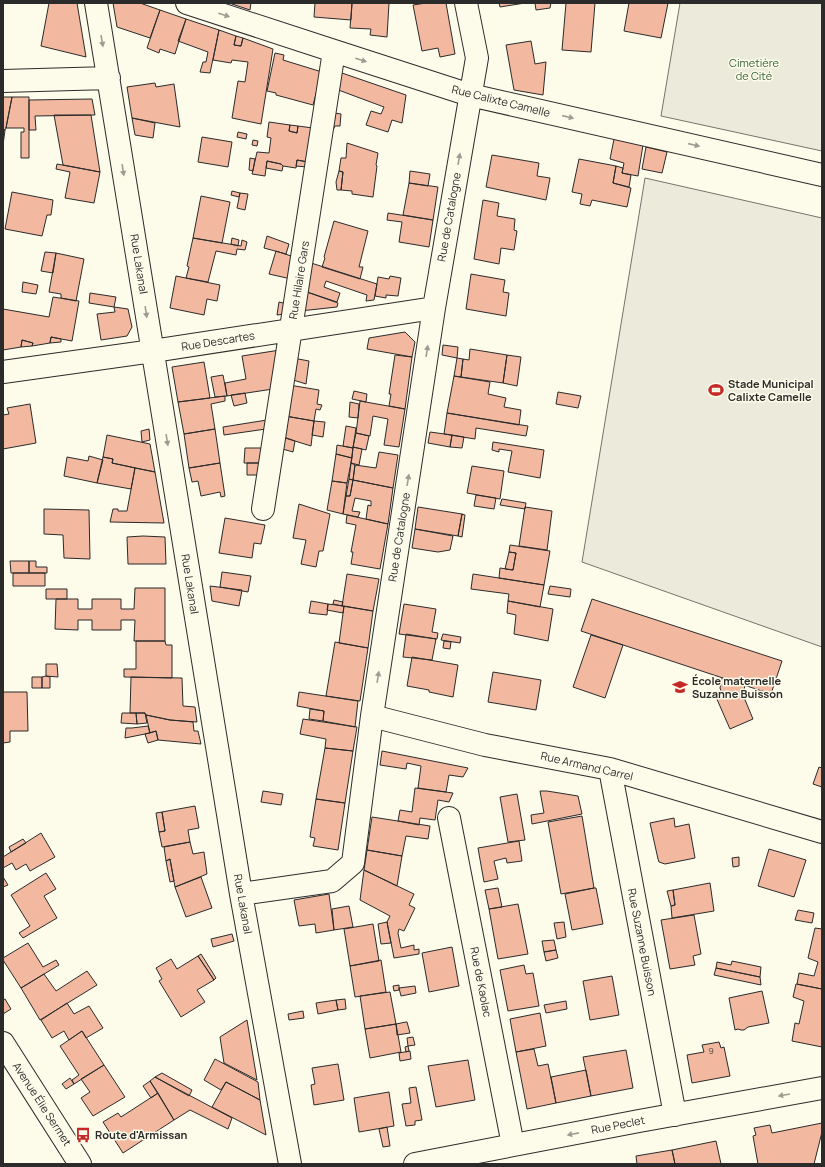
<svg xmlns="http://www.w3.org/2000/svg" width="825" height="1167" viewBox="0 0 825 1167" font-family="Manrope,sans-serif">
	<rect width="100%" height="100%" fill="#fdfbea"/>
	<!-- green -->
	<path fill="#ecebdb" stroke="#74746e" d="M680,3H822V151L661,116Z
		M645,178L822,218V647L582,562Z"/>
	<!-- building -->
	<path fill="#f2b8a0" stroke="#2b2b2b" d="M49,3H77L86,57L41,46Z
		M113,3H140L160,10L150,38L117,27Z
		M229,3H251L250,10Z
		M315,3H352L351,20L314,17Z
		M352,3H389L387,37L370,35L371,29L350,28Z
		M426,3H446L455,54L440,57L438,48L422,51L413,5Z
		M499,3H525L500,7Z
		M535,3H551L550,8L536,10Z
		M566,3H595L591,52L562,50Z
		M629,3H668L661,38L624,31Z
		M160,10L186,19L175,54L160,49L159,53L147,48Z
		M186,19L219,30L210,73L200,72L203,62H206L208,52L178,41Z
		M219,30L236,36L234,45L241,46L243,38L273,49L261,124L232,118L238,81L245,82L248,62L232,60L231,63L213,60Z
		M236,36L243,38L241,46L234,45Z
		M531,41L535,64L546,62L543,95L514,90L506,45Z
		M275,53L284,55L283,60L322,72L313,105L276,95V93L267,91Z
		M339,72L406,95L402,123L392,120L388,132L366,125L371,111L381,114L384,107L333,88Z
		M155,83L156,87L174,84L180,127L132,118L127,87Z
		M3,97H12L6,128L5,130H3Z
		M12,97H29V158H21V132H24V128H6Z
		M92,99L95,115L35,116L36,130H29V100Z
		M329,112L341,114L340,126H335L333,130L328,129Z
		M54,115H91L100,172L63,165Z
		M132,118L155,123L153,138L135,135Z
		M269,122L290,125L289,131L297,133L298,126L313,128L308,162L297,160L296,168L283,166L281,164L267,161L265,176L252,174L257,152L269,153L271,138L267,137Z
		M290,125L298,126L297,133L289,131Z
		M3,130H5L3,145Z
		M238,132L247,134L246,139L237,137Z
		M202,137L232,142L228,167L198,162Z
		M614,139L643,145L638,176L622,173L624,163L610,159Z
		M253,140L258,141L257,146L252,145Z
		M347,143L378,153L376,165L377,166L373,197L352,194V191L341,190L343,172L339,171L341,158H346Z
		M646,147L667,152L662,173L642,169Z
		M492,155L539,163L537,176L550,178L546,200L486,187Z
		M250,158L255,159L253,171L249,170Z
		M579,159L616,166L613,183L631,188L627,207L592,200L590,206L580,204L582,194L572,192Z
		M297,160L308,162L307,167L296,166Z
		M267,161L281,164L283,166L282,171L266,168Z
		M57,164L100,172L94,203L65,198L70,172L56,169Z
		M616,166L623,168L622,173L631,175L629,187L613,183Z
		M339,171L343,172L341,190H337L336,182Z
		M410,171L430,174L428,186L409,183Z
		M409,183L438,187L433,220L403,215Z
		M232,191L240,193L239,197L231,195Z
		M12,192L53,200L51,215H47L42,236L5,229Z
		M240,193L248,194L245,210L237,208Z
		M201,196L230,202L222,243L193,238Z
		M483,200L499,203L497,216L515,219L514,230L517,231L514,250L501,248L499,264L474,259Z
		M388,213L433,220L429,247L399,242L402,222L387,220Z
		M334,221L368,231L359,267H363L360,279L322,267L325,258L324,257Z
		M267,236L289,244L286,254L264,248Z
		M193,238L241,246L242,240L247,242L245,250L237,249L236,255L216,251L208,282L186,278L189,267L187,266Z
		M232,238L239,240L238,246L231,244Z
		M276,251L294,257L291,279L269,274Z
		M45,252L56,253L53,273L41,271Z
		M56,253L84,259L76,301L61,298V294L49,292Z
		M308,262L377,284L374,300L366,301L367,295L326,281L324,287L340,293L337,302L304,291Z
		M471,274L505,280L503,292L509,293L506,316L466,309Z
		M176,276L220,285L217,301L207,299L204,315L170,308Z
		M390,276L401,278L398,296L386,295V298L375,296L378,277L389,279Z
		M23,282L38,285L36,294L22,292Z
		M304,291L338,303L337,307L300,311Z
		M90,293L116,297L114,307L89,303Z
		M53,297L79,301L72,341L51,337L50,343L32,346L33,343L22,340L21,347L3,350V309L49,317Z
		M279,302L287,304L285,314L277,315Z
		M114,307L128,309L132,327L127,336L101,340L97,314L115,312Z
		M405,332L415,342L412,357L367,349L369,338Z
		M51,337L61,339V342L50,343Z
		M22,340L33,343L32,346L21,347Z
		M443,345L458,347L457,358L442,355Z
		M470,349L507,355L503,383L461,377L463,359L469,360Z
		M280,350L273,389L227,396L225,383L246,379L242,356Z
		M395,355L412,357L405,409L389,406L391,394H389Z
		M507,355L521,357L517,386L503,383Z
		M293,358L309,361L306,384L290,379Z
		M457,358L463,359L461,377L454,376Z
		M204,362L210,398L178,402L172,367Z
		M223,375L227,396L215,397L211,377Z
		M454,376L490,382L488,394L506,398L504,407L521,410L519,425L447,413Z
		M289,385L319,390L317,404L322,405L320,410L316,409L314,421L285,416Z
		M354,391L367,394L366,402L352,399Z
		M558,392L581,396L578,408L556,404Z
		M245,393L247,403L234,406L231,395Z
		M225,396V401L211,404L215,429L184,434L178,402Z
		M360,401L405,409L399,447L384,445L388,419L373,416L370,436L356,433Z
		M350,402L359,404L358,418L349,417Z
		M30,404L36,443L3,449V415L9,414L7,408Z
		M447,413L528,426L526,436L476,428L475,439L444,434Z
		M285,416L314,421L311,446L282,437Z
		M267,420L266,429L224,435L223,427Z
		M314,421L325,422L323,437L312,435Z
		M346,426L356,428L353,448L343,446Z
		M149,429L150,440L142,442L141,431Z
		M215,429L220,463L189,468L184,434Z
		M430,432L452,435L450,447L428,443Z
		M356,433L369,436L366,450L353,447Z
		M107,435L150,444L155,472L112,463L113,459L103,457Z
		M452,435L464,437L462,448L450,447Z
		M281,436L295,441L293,452L279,448Z
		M493,442L544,450L540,478L508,472L512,451L499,449V452L492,450Z
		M337,445L353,448L352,458L336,454Z
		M353,447L362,449L359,465L351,463Z
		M245,448H262L261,463H244Z
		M379,452L398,455L393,488L353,480L355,465L376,468Z
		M336,454L352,458L347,483L332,481Z
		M89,456L103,460L97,483L64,476L67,457L88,461Z
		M103,457L113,459L112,463L135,468L131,489L97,483Z
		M220,463L225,496L221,497L220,492L201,496L198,481L192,482L189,468Z
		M247,463H261L260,475H247Z
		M351,463L355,465L353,480L349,479Z
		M472,466L504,471L500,499L467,493Z
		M135,468L155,472L164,523L110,522L113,509H118V511H127Z
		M349,479L353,480L350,496H346Z
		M353,480L393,488L388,524L366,519L368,505L371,506V501L355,498L352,511L360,512L358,517L343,514L346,496H350Z
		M332,481L347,483L343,514L327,510Z
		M476,495L496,498L494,509L474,506Z
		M502,499L526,503L525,509L500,505Z
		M299,504L330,514L323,551H319L316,567L301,564L306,540L293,538Z
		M418,507L462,514L458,536L415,529Z
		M525,507L552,511L547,550L519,546Z
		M44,509L89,510L90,559L64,558L63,535L44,534Z
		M462,514L465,515L462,537L458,536Z
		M347,515L388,524L380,569L351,564L353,552H351L356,525L346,523Z
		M225,518L265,525L261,544L254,543L252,558L219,553Z
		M415,529L453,536L450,550L438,552L412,548Z
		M143,536L165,537L166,564H128L127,537Z
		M510,545L550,551L544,585L499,578L500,568L513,570L516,553L509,552Z
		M509,552L516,553L513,570L505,569Z
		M10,561H29V573H11Z
		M29,561H36V567H47V573H29Z
		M222,572L251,576L248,592L220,587Z
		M13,573H45V586H13Z
		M347,574L379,579L373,611L342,606Z
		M473,574L544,585L540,607L508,601L509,594L471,589Z
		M210,586L242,590L239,606L212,601Z
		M550,586L571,589L570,597L548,594Z
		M135,588H165V641H134L135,620H121V630H92V620H78V630L55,629L56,599H78V609H92V599H121V609H134Z
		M46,589H67V599H46Z
		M592,599L782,661L771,694L581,631Z
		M334,600L343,602L342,606L333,604Z
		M311,601L328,604L327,615L309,613Z
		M508,601L553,609L548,641L514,634L516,615L507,613Z
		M328,604L344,606L343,613L327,610Z
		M404,604L436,609L432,632L438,633L437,639L399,634Z
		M344,606L373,611L368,648L339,643Z
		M406,634L436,639L432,660L403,657Z
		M443,634L461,637L460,643L441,640Z
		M591,635L623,645L605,698L573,687Z
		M136,641H165L166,645H172V678L124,677V669H136Z
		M444,641L451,642L450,649L443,648Z
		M335,642L368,648L360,701L326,696Z
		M412,657L458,665L453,697L429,692V690L407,686Z
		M46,664H57L58,677L46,676Z
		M493,672L541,680L536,710L488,702Z
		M46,676L50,677V688H42V677Z
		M32,677H42V688H32Z
		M131,677L182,678L183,706L195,707L197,722L170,720L146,715L145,713H130Z
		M722,678L745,685L743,695L753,719L730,729L716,697L722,694L720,688Z
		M3,692H27L28,731H10V742L3,743Z
		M299,692L358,701L355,727L323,721L324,711L297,706Z
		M310,709L324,711L323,721L309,719Z
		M122,713H136L137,724L121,723Z
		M136,713H145L147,723L137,724Z
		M146,715L170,720L193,722L194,731H198L201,744L158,740L156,731L150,733Z
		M303,719L357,727L353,751L325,748L326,739L300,734Z
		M148,726L150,733L125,738L126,728H132Z
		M156,731L158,740L148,743L145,734Z
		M325,748L353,751L345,803L316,799Z
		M382,751L468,768L463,777L449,775L446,792L418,788L421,766L407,763L406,769L380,765Z
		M819,767L822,768V787L813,784Z
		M415,788L453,793L449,802L438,800L435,820L420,818L419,825L398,821L400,810L412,812Z
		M263,791L283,794L281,805L261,802Z
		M540,791H547L578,796L582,814L532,824L531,815L544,813Z
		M517,794L525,840L508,842L500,797Z
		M316,799L345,803L338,850L313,846L315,838L310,837Z
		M195,806L199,828L188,830L190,842L162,847L159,832L165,831L162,812Z
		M162,812L165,831L159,832L156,813Z
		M582,816L594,888L561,894L548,822Z
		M372,817L430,826L428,839L406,836L402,856L367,850Z
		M674,818L675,827L689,824L695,858L665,864L659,862L658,859L650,823Z
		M41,833L55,857L30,871L26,864L16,870L12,863L3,868V857Z
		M23,839L26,843L11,852L9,847Z
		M519,841L522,861L507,863L506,858L494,861L498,879L484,882L478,848Z
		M190,842L193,854L204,852L207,874L175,887L170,859L166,861L164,847Z
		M769,849L806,860L794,897L758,886Z
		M367,850L402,856L397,886L364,870Z
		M739,857V866L733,867L732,858Z
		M170,859L174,881L170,882L166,861Z
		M364,870L414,894L409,905L415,908L404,931L399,929L398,933L401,948L414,945V950L419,949V954L394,958L387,922L390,916L360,900Z
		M46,873L56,889L44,896L57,918L23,938L19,933L30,926L11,895Z
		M3,877L8,885L3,887Z
		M201,877L212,908L186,917L175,887Z
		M710,883L714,911L672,918L671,906L675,905L673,890Z
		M498,888L502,907L489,909L485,890Z
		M594,888H596L603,924L572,930L565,894Z
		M673,890L675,905L671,906L667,891Z
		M329,894L334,930L316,933L315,924L299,926L294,900Z
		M518,904L528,954L498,959L489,909Z
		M349,906L353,927L334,930L332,909Z
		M798,910L814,913L812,923L795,920Z
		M694,915L701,954L693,956L695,965L670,969L661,920Z
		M387,922L391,943L381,944L378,924Z
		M564,922L566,937L557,939L554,923Z
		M373,924L379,961L350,966L344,929Z
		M815,928L822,929V989L797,984L799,973L814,976L818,962L808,958Z
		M232,934L234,941L213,947L211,939Z
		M554,940L556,950L544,952L542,941Z
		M28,943L43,967L56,960L59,965L21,988L3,960V958Z
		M452,947L459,986L429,992L422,953Z
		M556,950L558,958L546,961L544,952Z
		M201,954L216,978L214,980L198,956Z
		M198,956L214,980L197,990L205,1002L181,1017L159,981L162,979L156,968L171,959L177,969Z
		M381,960L386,992L355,997L350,966Z
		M732,961L761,967L760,977L716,968L717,962L731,965Z
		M524,965L526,974L533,973L539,1006L508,1011L500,970Z
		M716,968L760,977L761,985L714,975Z
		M87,971L97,985L40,1020L21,988L44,974L56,991Z
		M612,976L619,1015L590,1020L583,981Z
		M796,984L822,989V1047L792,1041L795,1023L799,1024L804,1001L793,997Z
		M399,985V990L394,991L393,986Z
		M415,986L416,993L401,996L399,988Z
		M762,991L769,1023L748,1027L744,1030H741L738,1029L735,1030L729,998Z
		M390,992L396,1024L365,1029L360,996Z
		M5,999L11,1009L3,1014V1000Z
		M345,999L346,1009L338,1010L336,1000Z
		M336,1000L338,1010L318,1014L316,1003Z
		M566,1001L567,1009L546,1013L544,1005Z
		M67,1003L74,1014L89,1006L103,1028L86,1038L82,1031L69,1040L64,1031L52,1038L41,1020Z
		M303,1011L304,1018L289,1020L288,1014Z
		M540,1013L546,1046L516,1052L510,1019Z
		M247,1020L257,1080L224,1063L220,1037Z
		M406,1022H407L410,1033L397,1035L396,1024Z
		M396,1024L401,1052L370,1058L365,1029Z
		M82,1031L104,1065L74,1084L72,1080L79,1075L60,1046Z
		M413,1037L415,1045L408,1046L407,1038Z
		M719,1042L721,1048L724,1047L730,1076L692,1083L687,1055L704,1052L702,1045Z
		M408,1046L409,1051L406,1052L405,1047Z
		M534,1049L538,1066L548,1064L556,1103L527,1109L516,1052Z
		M626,1050L633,1088L591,1096L583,1057Z
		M410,1051L411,1059L400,1061L399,1053Z
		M215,1059L258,1082L260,1100L226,1082L221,1090L204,1080Z
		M468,1060L475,1100L436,1107L428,1066Z
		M338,1064L344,1100L314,1105L311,1085L315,1084L312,1068Z
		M104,1065L125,1097L93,1116L81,1098L90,1092L81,1079Z
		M586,1070L591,1096L556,1103L551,1077Z
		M162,1073L192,1090L189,1096L155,1077Z
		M155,1077L232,1118L228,1129L190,1110L174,1120L150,1081Z
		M70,1078L74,1084L66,1089L62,1084Z
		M150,1081L158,1093L151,1098L143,1086Z
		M226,1082L260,1100L266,1135L212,1107Z
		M416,1087L422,1120L415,1121V1125L406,1126L402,1104L411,1103L409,1088Z
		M389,1092L394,1126L359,1132L354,1098Z
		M158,1093L174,1120L123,1153L103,1122L118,1113L121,1117Z
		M822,1123V1132L814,1164H758L753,1136L756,1135L754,1128L770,1125L772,1133Z
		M387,1127L390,1146L383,1147L379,1129Z
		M716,1141L721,1164H675L672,1150Z
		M672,1150L675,1164H637L636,1156Z"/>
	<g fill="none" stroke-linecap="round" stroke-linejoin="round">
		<!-- minor casing -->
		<g stroke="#2b2b2b" stroke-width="24">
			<path id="minor" d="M96,3L241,894L290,1164
				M187,3L334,51L470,95L822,175
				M3,81L109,78
				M3,372L153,351L434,308
				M263,509L334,51
				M372,716L485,745L610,769L822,832
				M610,769L675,1115
				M449,818L513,1145
				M241,894L332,881L353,863L372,716L434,308L477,58L466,3
				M415,1164L639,1121L822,1088"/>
		</g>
		<!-- tertiary casing -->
		<g stroke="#2b2b2b" stroke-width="24">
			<path id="tertiary" d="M3,1043L80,1164"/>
		</g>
		<!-- minor -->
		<use href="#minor" stroke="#fdfbea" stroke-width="22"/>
		<!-- tertiary -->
		<use href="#tertiary" stroke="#fdfbea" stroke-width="22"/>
	</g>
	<!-- one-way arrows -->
	<defs><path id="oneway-solid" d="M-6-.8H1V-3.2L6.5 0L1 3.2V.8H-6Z"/></defs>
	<g fill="#9e9d94">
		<use href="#oneway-solid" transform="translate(224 15) rotate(18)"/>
		<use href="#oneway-solid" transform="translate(102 41) rotate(80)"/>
		<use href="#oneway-solid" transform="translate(361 60) rotate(18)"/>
		<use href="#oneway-solid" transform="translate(568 117) rotate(13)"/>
		<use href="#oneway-solid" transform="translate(694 145) rotate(13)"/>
		<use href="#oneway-solid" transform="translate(459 159) rotate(-80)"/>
		<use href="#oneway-solid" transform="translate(123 170) rotate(81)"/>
		<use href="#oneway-solid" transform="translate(146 312) rotate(81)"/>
		<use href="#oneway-solid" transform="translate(427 351) rotate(-81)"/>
		<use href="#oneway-solid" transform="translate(167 440) rotate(81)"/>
		<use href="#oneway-solid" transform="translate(408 480) rotate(-81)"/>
		<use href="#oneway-solid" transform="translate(378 677) rotate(-81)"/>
		<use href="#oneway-solid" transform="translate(784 1095) rotate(170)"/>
		<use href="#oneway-solid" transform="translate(573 1134) rotate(169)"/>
	</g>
	<!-- icons -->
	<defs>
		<g id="stadium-bare" transform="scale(1.2)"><path d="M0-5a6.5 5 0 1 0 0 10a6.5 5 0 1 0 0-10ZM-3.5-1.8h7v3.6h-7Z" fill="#c62828" stroke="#fdfbea" stroke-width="2.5" paint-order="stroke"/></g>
		<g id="school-bare" transform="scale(1.2)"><path d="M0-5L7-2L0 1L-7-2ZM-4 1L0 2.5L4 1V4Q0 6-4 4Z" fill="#c62828" stroke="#fdfbea" stroke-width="2.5" paint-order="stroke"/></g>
		<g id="bus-bare" transform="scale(1.2)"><path d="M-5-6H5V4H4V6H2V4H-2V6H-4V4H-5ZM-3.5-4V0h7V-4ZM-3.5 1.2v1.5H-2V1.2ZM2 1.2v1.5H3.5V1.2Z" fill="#c62828" stroke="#fdfbea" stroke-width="2.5" paint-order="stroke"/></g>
	</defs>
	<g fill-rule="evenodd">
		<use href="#stadium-bare" x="716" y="390"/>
		<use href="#school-bare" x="680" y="687"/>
		<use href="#bus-bare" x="83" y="1135"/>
	</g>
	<g text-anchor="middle" stroke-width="3" stroke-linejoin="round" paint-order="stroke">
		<!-- number labels -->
		<g font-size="9" fill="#5d4e48">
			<text x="711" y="1054">9</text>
		</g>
		<!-- park labels -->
		<g font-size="11" fill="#34623c" stroke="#fdfbea">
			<text x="754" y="67">Cimetière<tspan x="754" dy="13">de Cité</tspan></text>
		</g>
		<!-- street labels -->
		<g font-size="11" fill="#2b2b2b" stroke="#fdfbea">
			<text transform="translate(501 101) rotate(14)" y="4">Rue Calixte Camelle</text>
			<text transform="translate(449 217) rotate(-80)" y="4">Rue de Catalogne</text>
			<text transform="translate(139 264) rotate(81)" y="4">Rue Lakanal</text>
			<text transform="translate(299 280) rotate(-81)" y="4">Rue Hilaire Gars</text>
			<text transform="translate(218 341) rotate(-9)" y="4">Rue Descartes</text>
			<text transform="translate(399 537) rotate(-81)" y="4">Rue de Catalogne</text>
			<text transform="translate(190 584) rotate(81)" y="4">Rue Lakanal</text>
			<text transform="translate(587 766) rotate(13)" y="4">Rue Armand Carrel</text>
			<text transform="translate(243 904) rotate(80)" y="4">Rue Lakanal</text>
			<text transform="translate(642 942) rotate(79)" y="4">Rue Suzanne Buisson</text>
			<text transform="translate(481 982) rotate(79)" y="4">Rue de Kaolac</text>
			<text transform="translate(42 1104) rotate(57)" y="4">Avenue Élie Sermet</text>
			<text transform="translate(618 1125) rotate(-11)" y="4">Rue Peclet</text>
		</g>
		<!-- poi labels -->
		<g font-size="11" font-weight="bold" fill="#2b2b2b" stroke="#fdfbea" text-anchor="start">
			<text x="728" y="388">Stade Municipal<tspan x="728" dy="13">Calixte Camelle</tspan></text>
			<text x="692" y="685">École maternelle<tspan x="692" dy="13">Suzanne Buisson</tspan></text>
			<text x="95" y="1139">Route d'Armissan</text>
		</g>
	</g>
	<!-- border -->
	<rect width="825" height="1167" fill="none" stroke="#2b2b2b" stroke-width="8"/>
</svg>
